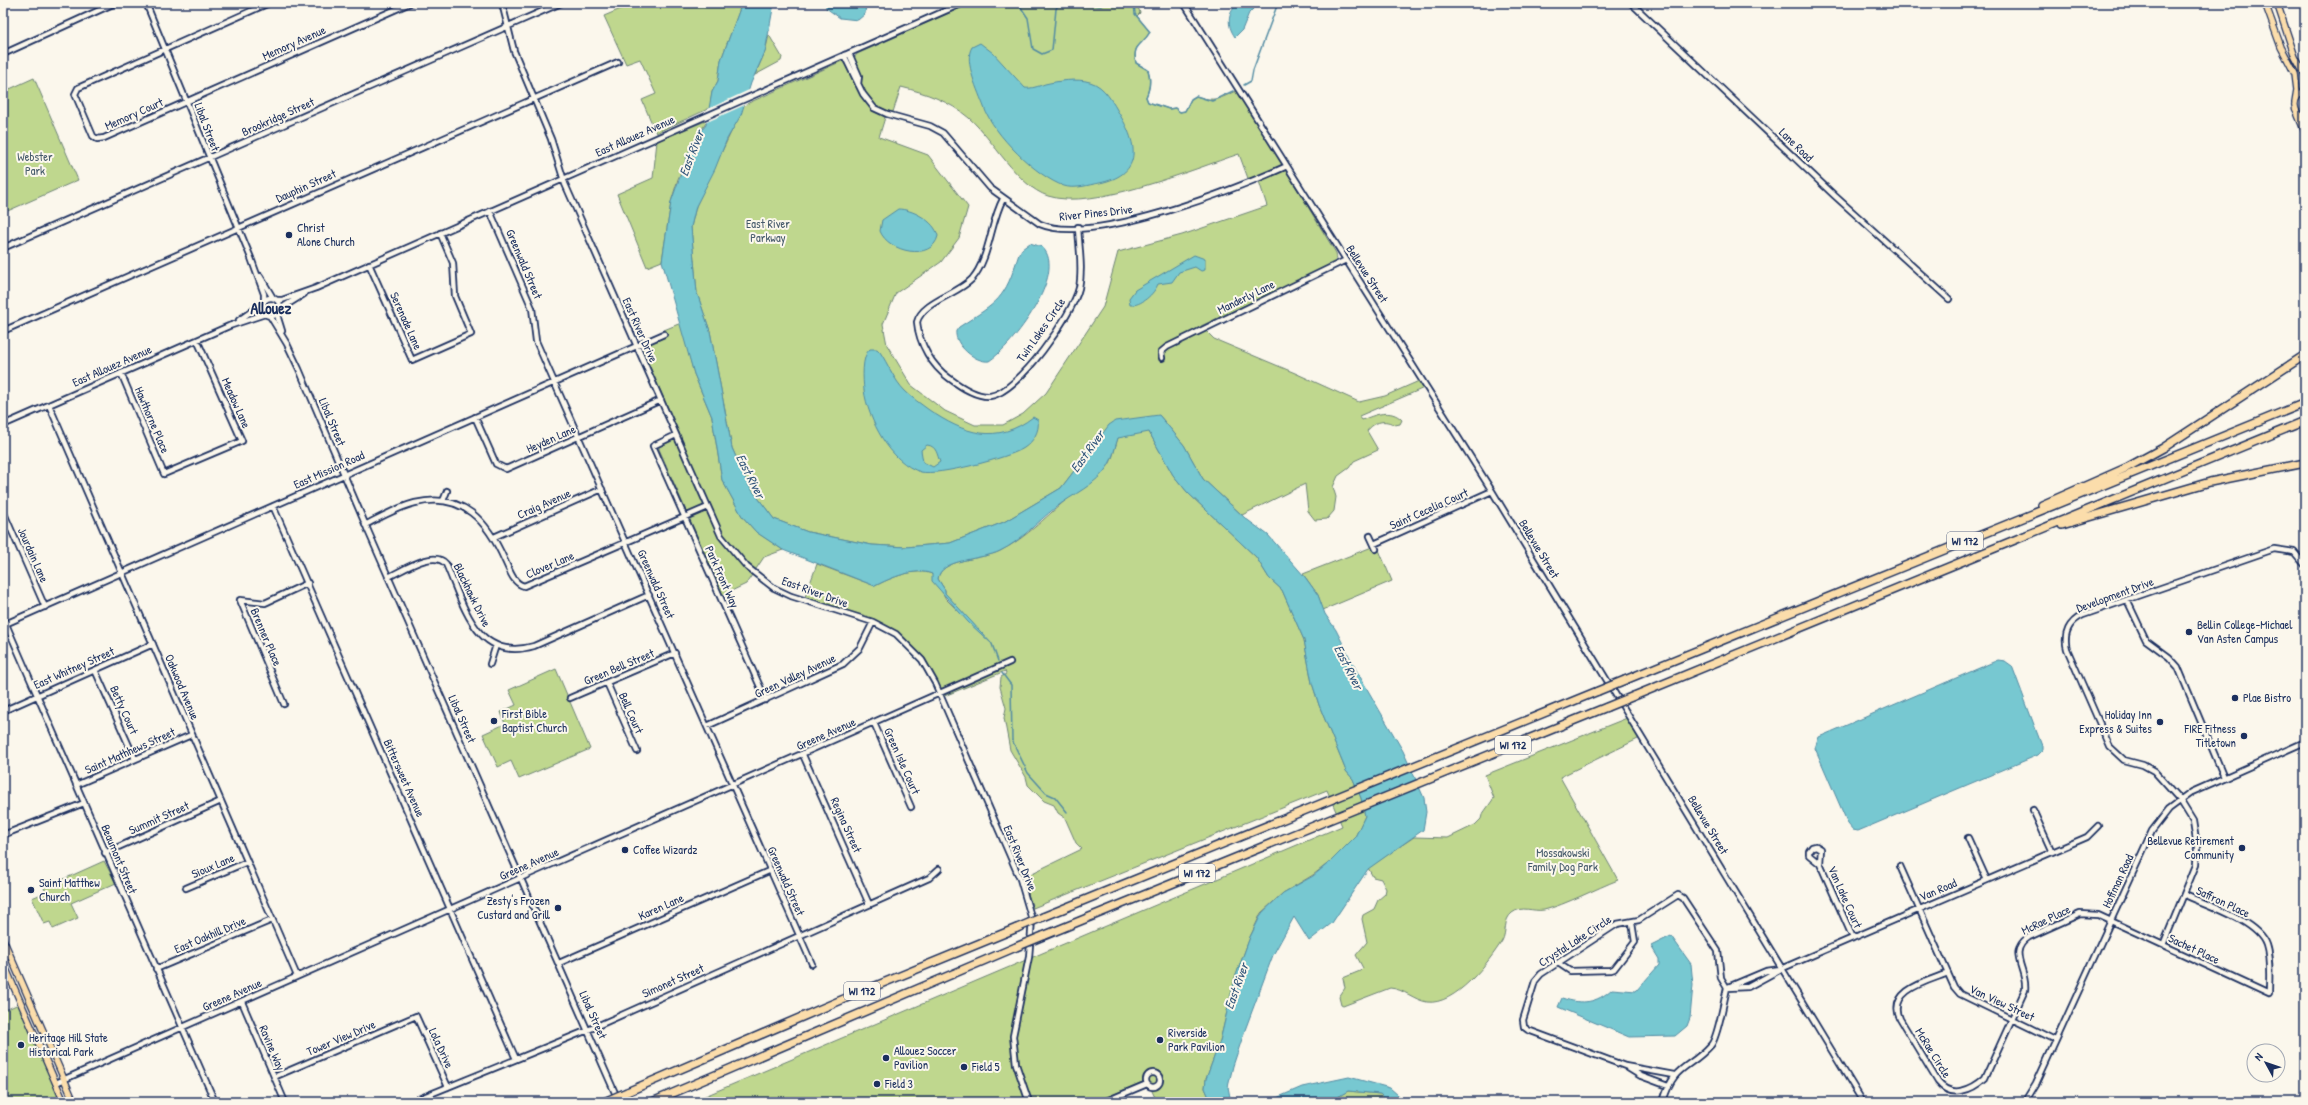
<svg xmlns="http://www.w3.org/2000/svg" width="2308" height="1105" viewBox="0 0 2308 1105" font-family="'Patrick Hand',sans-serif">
	<rect width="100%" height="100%" fill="#fbf7ec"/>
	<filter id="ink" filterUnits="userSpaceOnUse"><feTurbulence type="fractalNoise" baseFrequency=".025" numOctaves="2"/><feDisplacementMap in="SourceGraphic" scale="8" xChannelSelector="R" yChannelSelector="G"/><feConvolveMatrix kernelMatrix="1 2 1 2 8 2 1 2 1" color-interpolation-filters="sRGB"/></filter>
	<g filter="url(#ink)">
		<!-- green -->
		<path fill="#bfd78e" stroke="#6d8376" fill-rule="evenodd" d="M635,3H742L721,60L718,81L712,92L710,108L656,133L642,100L656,94L640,59L626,64L604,16Z
			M972,3H1137L1140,13L1137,16L1150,32C1142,46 1132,44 1136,63L1148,70C1151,79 1150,88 1146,97L1148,102L1169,109L1175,108L1180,112L1185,111L1191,99L1196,96C1215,102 1220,99 1237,90L1336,253L1337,258L1334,263L1201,326L1214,339L1295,373L1359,402L1385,396L1419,381L1424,388L1359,416L1362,420C1374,415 1391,408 1402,420L1400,424L1395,425C1385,419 1375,421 1367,431L1378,450L1354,461L1349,468L1338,476L1333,487L1336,497L1334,511L1327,519L1315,520L1308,511L1305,484L1242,515L1203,479L1184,445L1159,415L1149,432L1173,475L1188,493L1256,557L1269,578L1282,590L1304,640L1312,683L1319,705L1346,771L1353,779L1361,798L1365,816L1355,837L1331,861L1313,875L1283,893L1261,913L1250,937L1235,978L1220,1041L1206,1079L1205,1088L1211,1102H1157L1147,1080L1096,1102H1033L1031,1096L1018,1102H691L1342,826L1327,790L1033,908L1022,878L1082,849L1076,843L1065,818L1058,813L1054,805L1044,801L1028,785L1026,777L1010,750L1004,718L1006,708L1000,687L1001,677L1006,674L1005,671L942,697C934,682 922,657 909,645C881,619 839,612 804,600L817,564L875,586C890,578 916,567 932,574L946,599L984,636L945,593V590L938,579C940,558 983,560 1000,551C1027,538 1049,513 1072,495C1083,486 1099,477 1108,466C1113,460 1115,446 1118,438L1101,436L1061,488L1004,522L950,543L906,547L872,545L808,532L774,519L749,486L732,448L710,331L697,293L691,227L696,206L744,105L842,61L848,68L856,64L854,58L857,54ZM901,87C926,93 949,101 969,118C993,139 1017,186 1048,196C1093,211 1193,169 1239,154L1249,181L1258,178L1267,206L1182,235L1118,252L1103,307L1046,393L1023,414L1003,425H975L945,411L911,385L887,345L883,324L896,293L941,262L959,238L968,207L928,155L879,137L887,111L893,112Z
			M769,35L782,57L781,61L755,75L765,52Z
			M34,78L78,180L3,213V92Z
			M708,120L698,135L678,179L671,202L662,261L647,267L617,194L653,178L657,141Z
			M681,323L694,374L712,417L722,480L742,516L756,532L783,550L764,557L746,584L723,595L659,449V447L681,437L642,349L644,346L666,335L664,330Z
			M1372,547L1374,551L1379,550L1392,581L1323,610L1318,595L1303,574Z
			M556,669L590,749L519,779L511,761L498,767L483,734L505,724L501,712L516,705L509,690Z
			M1627,718L1640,738L1560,777L1618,880C1597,888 1565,905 1544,910C1533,912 1522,905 1512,913C1503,920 1507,932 1502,941C1489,962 1455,1006 1427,1002C1414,1000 1404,989 1390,988L1343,1006L1341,1005L1339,997L1345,988L1343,978L1360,971L1363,968L1356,955L1367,942L1362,919L1363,915L1374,909L1378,900L1385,894L1386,889L1381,879L1373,877L1368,868L1414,837L1448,838L1475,825L1481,819L1482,815L1494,798L1485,775Z
			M104,861L116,883L71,903L78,918L53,929L50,922L44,924L32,898L46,892L44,888Z
			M21,1003L64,1102H3V1011Z
			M1348,1091L1380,1094L1389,1102H1329Z"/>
		<!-- water -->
		<path fill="#77c8d1" stroke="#528ba3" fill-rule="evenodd" d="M742,3H774L765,52L751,83L741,115L727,139L715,169L696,206L691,227L697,293L710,331L732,448L749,486L774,519L808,532L872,545L906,547L950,543L1004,522L1061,488L1109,425L1115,421L1159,415L1184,445L1203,479L1245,518L1268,535L1305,577L1318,595L1325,614L1336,630L1355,668L1403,751L1424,798L1426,812L1423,830L1368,869L1332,923L1309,941L1294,917L1273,955L1245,1030L1233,1066L1228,1087L1230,1097L1227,1102H1211L1205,1088L1206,1079L1220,1041L1235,978L1250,937L1262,913L1283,893L1313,876L1331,861L1355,837L1365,816L1361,798L1353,779L1346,771L1319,705L1312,683L1304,640L1282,590L1269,578L1256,557L1188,493L1173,475L1149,432L1118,438C1115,447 1113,458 1108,466C1096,485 1073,494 1055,508C1037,522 1021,541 1000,551C983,560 940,558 938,579L945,590V593L992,644L968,622L932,581V574C916,567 890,578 875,586L783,550L756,532L742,516L722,480L712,417L694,374L662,261L671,202L688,154L698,135L706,125L712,92L718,81L721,60Z
			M826,3H866L865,14L858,20L840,18L826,8Z
			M1238,3H1259L1249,13L1242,30L1235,37C1226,24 1228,13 1238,3Z
			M980,43L993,53L1025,88C1031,89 1039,86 1045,84C1058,81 1077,78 1090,82C1105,86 1113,103 1120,115C1141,150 1140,177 1094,184C1085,186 1073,189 1064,186C1037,177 993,134 984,107C979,93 963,61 972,47Z
			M898,209C912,209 935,221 938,236C932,262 888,252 880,231L882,220Z
			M1030,243L1042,247C1069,272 1012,347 989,361C976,363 954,345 956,331L959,327C999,301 1004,301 1019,254L1022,249Z
			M1194,255L1205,259V270L1201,271L1195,267L1179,272L1172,282L1158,284C1154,294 1141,306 1130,305L1129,298L1135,290Z
			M870,349H877L880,352C888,364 894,380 905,391C912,398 921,404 929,410C964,434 997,445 1033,417L1038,420C1040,431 1033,442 1024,448C1009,458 937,476 921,472C890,463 868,419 864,390C863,380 861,356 870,349ZM927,445C937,446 937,455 940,462L933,467L923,462L921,450Z
			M1998,660L2005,661L2012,666L2042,746V751L2038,755L1858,831L1853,830L1848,824L1815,748L1819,737Z
			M1671,936L1691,964L1693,985L1690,1018L1687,1026L1675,1036L1629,1037L1558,1007L1562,998C1582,1005 1597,1003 1612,989L1636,991L1659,965V959L1651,946Z
			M1349,1077L1390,1088L1406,1102H1389L1380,1094L1348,1091L1329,1102H1267L1302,1087Z"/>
		<!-- pier -->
		<path fill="#fbf7ec" d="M751,89L747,104L705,123L708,109Z"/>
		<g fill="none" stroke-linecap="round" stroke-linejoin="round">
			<!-- stream -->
			<path stroke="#528ba3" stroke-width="1.5" d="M1018,3L1028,18L1033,49L1042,54L1052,50L1056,9L1059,3
				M1069,3L1101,6L1105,3
				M1134,3L1135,14L1150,32C1142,46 1132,44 1136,63L1148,70C1151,79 1150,88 1146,97L1148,102L1169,109L1175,108L1180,112L1185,111L1191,99L1196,96L1212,101L1233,91
				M1244,85L1251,81L1253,70L1278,3
				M992,644L998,661
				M1002,673L1011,685L1012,740L1028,773L1046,793L1055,797L1067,812"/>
			<!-- minor casing -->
			<g stroke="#1b2f5e" stroke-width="8">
				<path id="minor" d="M146,3L251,258L264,294V301
					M269,3L78,88L75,94L93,136L97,139L104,138L410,3
					M502,3L514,51L551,139L565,184L721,536L747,567L774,588L791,596L873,622L896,634L922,660L935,683L1020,879L1032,920L1029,957L1013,1036L1016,1064L1029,1102
					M1184,3L1492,491L1863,1102
					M1631,3L1835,196L1949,299
					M849,53L859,76L858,84
					M3,54L115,3
					M844,55L863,94L874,108L887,114L930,126L943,133L990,188L1040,224C1091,246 1237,189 1287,166
					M1003,199C990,223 990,258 972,279C958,294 922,302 917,322C919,344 932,366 949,378C961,387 976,397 990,396C1018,393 1073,314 1079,288C1083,269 1079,247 1078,227
					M490,211L532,308L536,341L812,964
					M3,248L561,3
					M369,264L412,360L471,334L455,296L453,263L440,233
					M260,276L273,298
					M262 307a9 9 0 1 1 18 0a9 9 0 1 1-18 0Z
					M277,300H282L316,288L963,3
					M280,309L304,294
					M279,311L278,318L282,331
					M270,316L287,344L299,369L369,533L619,1102
					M239,320L262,304
					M3,331L618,62
					M1162,358L1161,352L1167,347L1346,260
					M121,373L164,474L242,441L197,340
					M49,405L297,976
					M475,417L496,464L506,469L661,400
					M3,425L229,326L265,314
					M676,435L653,446L766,700
					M443,501L447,491
					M273,506L516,1059
					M3,511L45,607
					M365,525C381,517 398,507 415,503C463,491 488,522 505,561C510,571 513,583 524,586L708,507
					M1370,536L1376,549
					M494,537L602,489
					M1374,544L1492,491
					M388,577C402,571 434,549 446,564C464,605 476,663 534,646L649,595
					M2127,600L2146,640L2169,657L2178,667L2224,777
					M6,624L215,1102
					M3,625L664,334
					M490,664L496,645
					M95,670L135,759
					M607,683L637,751
					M570,698L675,653
					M284,704L240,600L265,603L308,583
					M3,711L153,644
					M874,723L911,807
					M707,726L843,664L860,648L873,622
					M803,755L869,904
					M76,785L191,735
					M2033,810L2052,852
					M3,835L84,803
					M1968,838L1987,880
					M105,853L221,801
					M1820,864L1821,849L1816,846L1812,847L1809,851V855L1820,864L1853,938
					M1900,866L1954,987L1960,994L2055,1040
					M186,888L247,862
					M2163,945L2196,865L2197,847L2193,821L2180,800L2154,771L2143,765L2124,760L2110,747L2067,649C2063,634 2069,622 2083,615L2274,549L2294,552L2305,565
					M559,963L771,870
					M1558,963L1570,971L1611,970L1614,969L1635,942L1632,923
					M156,969L272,920
					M1948,973C1928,981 1887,990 1900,1019L1938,1082C1951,1099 1972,1090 1985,1078L2025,990C2028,970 2006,952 2029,937L2080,914L2098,915L2269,994C2269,979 2271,960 2266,945C2258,921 2207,905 2185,895
					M1728,987L1766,971L1781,969
					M1727,988L1748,987L1783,968L2087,837L2098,826
					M242,1002L285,1102
					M1628,1068L1641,1076L1668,1086
					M1146 1080a7 7 0 1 1 14 0a7 7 0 1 1-14 0Z
					M274,1077L416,1016L448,1087
					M56,1083L1010,662
					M411,1102L588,1030L929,878L939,869
					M1104,1102L1147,1084
					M1663,1102C1674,1063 1689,1070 1711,1045C1718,1037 1724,1000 1727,988L1721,978L1718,951L1683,898L1678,895L1639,920L1617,924L1541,974L1535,981L1523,1020L1524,1027L1528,1030L1625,1066L1674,1075
					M2025,1102L2036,1084L2152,831L2169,809L2192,792L2305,742"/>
			</g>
			<!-- major casing -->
			<g stroke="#1b2f5e" stroke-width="8">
				<path id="major" d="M2265,3L2281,47L2295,74L2297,90L2295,102
					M2277,3L2295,57L2305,75
					M2305,91C2291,97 2292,113 2305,118
					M2298,115L2305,132
					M3,939L74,1102
					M3,962L64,1102"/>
			</g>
			<!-- highway casing -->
			<g stroke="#1b2f5e" stroke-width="10">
				<path id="highway" d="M2042,505L2128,467L2163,448L2305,355
					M2062,525L2210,482L2305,463
					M1625,680L2305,403
					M1634,696L2305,421
					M1043,917L1598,691
					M1043,936L1607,707
					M627,1092L839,1001L1017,928
					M652,1102L1016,947"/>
			</g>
			<!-- minor -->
			<use href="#minor" stroke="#fbf7ec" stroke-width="4.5"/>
			<!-- major -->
			<use href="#major" stroke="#fbddab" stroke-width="5.5"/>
			<!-- highway -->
			<use href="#highway" stroke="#fbddab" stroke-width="7"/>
			<!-- highway-bridge casing -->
			<g stroke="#1b2f5e" stroke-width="10" stroke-linecap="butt">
				<path id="highway-bridge" d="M1598,691L1625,680
					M1607,707L1634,696
					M1017,928L1043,917
					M1016,947L1043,936
					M604,1102L627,1092"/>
			</g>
			<!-- highway-bridge -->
			<use href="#highway-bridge" stroke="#fbddab" stroke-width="7"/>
		</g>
	</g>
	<!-- markers -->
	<g fill="#1b2f5e" stroke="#fbf7ec" stroke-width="1.5">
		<circle cx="289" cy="235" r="4"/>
		<circle cx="2189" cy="632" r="4"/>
		<circle cx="2235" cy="698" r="4"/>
		<circle cx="494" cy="721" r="4"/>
		<circle cx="2160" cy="722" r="4"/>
		<circle cx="2244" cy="736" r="4"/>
		<circle cx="2242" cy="848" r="4"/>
		<circle cx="625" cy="850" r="4"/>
		<circle cx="31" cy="890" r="4"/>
		<circle cx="558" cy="908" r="4"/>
		<circle cx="1160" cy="1040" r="4"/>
		<circle cx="21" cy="1045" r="4"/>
		<circle cx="886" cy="1058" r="4"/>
		<circle cx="964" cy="1067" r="4"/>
		<circle cx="877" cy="1084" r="4"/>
	</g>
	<g text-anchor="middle" stroke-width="4" stroke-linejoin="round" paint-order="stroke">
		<!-- shield labels -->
		<g fill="#fbf7ec" stroke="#5e6b89" stroke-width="1">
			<rect x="1947" y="532" width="36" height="18" rx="3"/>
			<rect x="1495" y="736" width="36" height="18" rx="3"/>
			<rect x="1179" y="864" width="36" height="18" rx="3"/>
			<rect x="844" y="982" width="36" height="18" rx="3"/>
		</g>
		<g font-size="11" font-weight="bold" fill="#1b2f5e">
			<text x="1965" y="545">WI 172</text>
			<text x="1513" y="749">WI 172</text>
			<text x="1197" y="877">WI 172</text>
			<text x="862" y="995">WI 172</text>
		</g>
		<!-- street labels -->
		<g font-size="12" fill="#1b2f5e" stroke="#fbf7ec">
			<text transform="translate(294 43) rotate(-24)" y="4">Memory Avenue</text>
			<text transform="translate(134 114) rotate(-24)" y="4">Memory Court</text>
			<text transform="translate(278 117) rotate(-24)" y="4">Brookridge Street</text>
			<text transform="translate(207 127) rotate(69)" y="4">Libal Street</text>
			<text transform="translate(635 136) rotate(-24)" y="4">East Allouez Avenue</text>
			<text transform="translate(1796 145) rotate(44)" y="4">Lane Road</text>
			<text transform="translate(306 186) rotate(-24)" y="4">Dauphin Street</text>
			<text transform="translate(1096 213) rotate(-6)" y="4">River Pines Drive</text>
			<text transform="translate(524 264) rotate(67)" y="4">Greenwald Street</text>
			<text transform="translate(1367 274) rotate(57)" y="4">Bellevue Street</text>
			<text transform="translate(1246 297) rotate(-26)" y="4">Manderly Lane</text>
			<text transform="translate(406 321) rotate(66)" y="4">Serenade Lane</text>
			<text transform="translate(640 330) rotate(66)" y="4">East River Drive</text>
			<text transform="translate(1041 330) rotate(-55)" y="4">Twin Lakes Circle</text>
			<text transform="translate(112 366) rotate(-24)" y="4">East Allouez Avenue</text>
			<text transform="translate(236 403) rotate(66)" y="4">Meadow Lane</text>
			<text transform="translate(152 420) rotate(67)" y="4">Hawthorne Place</text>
			<text transform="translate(332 422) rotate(67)" y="4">Libal Street</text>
			<text transform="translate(551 439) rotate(-24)" y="4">Heyden Lane</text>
			<text transform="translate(329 470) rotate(-24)" y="4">East Mission Road</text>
			<text transform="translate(544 504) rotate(-24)" y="4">Craig Avenue</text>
			<text transform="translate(1429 509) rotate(-24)" y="4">Saint Cecelia Court</text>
			<text transform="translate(1539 549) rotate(59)" y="4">Bellevue Street</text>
			<text transform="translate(33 555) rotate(66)" y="4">Jourdain Lane</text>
			<text transform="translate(550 565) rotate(-23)" y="4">Clover Lane</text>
			<text transform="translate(722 577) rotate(66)" y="4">Park Front Way</text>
			<text transform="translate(656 584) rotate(66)" y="4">Greenwald Street</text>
			<text transform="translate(815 592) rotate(20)" y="4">East River Drive</text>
			<text transform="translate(472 595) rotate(64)" y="4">Blackhawk Drive</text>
			<text transform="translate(2115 595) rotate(-20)" y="4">Development Drive</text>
			<text transform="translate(266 637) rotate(67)" y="4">Brenner Place</text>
			<text transform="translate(619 667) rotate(-23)" y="4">Green Bell Street</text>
			<text transform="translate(74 668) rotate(-24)" y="4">East Whitney Street</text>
			<text transform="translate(795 676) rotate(-25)" y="4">Green Valley Avenue</text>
			<text transform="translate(182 687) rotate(67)" y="4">Oakwood Avenue</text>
			<text transform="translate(124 710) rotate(66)" y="4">Betty Court</text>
			<text transform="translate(631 713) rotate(66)" y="4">Bell Court</text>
			<text transform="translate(462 719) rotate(66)" y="4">Libal Street</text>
			<text transform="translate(826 734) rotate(-24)" y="4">Greene Avenue</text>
			<text transform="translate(130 751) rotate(-24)" y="4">Saint Mathhews Street</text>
			<text transform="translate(902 761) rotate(66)" y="4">Green Isle Court</text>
			<text transform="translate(404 778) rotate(66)" y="4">Bittersweet Avenue</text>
			<text transform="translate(159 818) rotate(-24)" y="4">Summit Street</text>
			<text transform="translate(846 825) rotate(66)" y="4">Regina Street</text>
			<text transform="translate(1708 825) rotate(59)" y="4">Bellevue Street</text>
			<text transform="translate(1020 858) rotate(68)" y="4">East River Drive</text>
			<text transform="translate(119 859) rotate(67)" y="4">Beaumont Street</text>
			<text transform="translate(529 864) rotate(-24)" y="4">Greene Avenue</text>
			<text transform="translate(213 866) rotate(-23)" y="4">Sioux Lane</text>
			<text transform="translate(786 881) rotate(66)" y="4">Greenwald Street</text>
			<text transform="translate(2118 881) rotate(-65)" y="4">Hoffman Road</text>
			<text transform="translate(1938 890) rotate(-23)" y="4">Van Road</text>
			<text transform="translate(1845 897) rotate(66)" y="4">Van Lake Court</text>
			<text transform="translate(2223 902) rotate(25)" y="4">Saffron Place</text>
			<text transform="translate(661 907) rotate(-24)" y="4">Karen Lane</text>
			<text transform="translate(2046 920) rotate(-26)" y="4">McRae Place</text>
			<text transform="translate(210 935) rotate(-23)" y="4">East Oakhill Drive</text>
			<text transform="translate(1575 941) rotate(-33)" y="4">Crystal Lake Circle</text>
			<text transform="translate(2194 949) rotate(25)" y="4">Sachet Place</text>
			<text transform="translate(673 981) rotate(-24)" y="4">Simonet Street</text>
			<text transform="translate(232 995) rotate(-24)" y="4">Greene Avenue</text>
			<text transform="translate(2002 1003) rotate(25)" y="4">Van View Street</text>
			<text transform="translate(593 1015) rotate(66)" y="4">Libal Street</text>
			<text transform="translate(341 1038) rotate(-23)" y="4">Tower View Drive</text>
			<text transform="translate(272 1048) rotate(67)" y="4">Ravine Way</text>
			<text transform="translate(441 1048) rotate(65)" y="4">Lola Drive</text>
			<text transform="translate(1933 1053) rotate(58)" y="4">McRae Circle</text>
		</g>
		<!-- park labels -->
		<g font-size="12" fill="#44596a" stroke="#fbf7ec">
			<text x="35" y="161">Webster<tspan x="35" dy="14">Park</tspan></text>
			<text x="768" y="228">East River<tspan x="768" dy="14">Parkway</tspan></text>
			<text x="1563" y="857">Mossakowski<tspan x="1563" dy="14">Family Dog Park</tspan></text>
		</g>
		<!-- poi labels -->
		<g font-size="12" fill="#1b2f5e" stroke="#fbf7ec" text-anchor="start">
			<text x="297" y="232">Christ<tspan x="297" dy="14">Alone Church</tspan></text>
			<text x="2197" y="629">Bellin College-Michael<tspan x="2197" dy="14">Van Asten Campus</tspan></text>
			<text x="2243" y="702">Plae Bistro</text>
			<text x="502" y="718">First Bible<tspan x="502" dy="14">Baptist Church</tspan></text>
			<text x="2152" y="719" text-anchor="end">Holiday Inn<tspan x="2152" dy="14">Express &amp; Suites</tspan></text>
			<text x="2236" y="733" text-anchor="end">FIRE Fitness<tspan x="2236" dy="14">Titletown</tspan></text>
			<text x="2234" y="845" text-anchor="end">Bellevue Retirement<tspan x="2234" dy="14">Community</tspan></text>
			<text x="633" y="854">Coffee Wizardz</text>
			<text x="39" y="887">Saint Matthew<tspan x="39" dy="14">Church</tspan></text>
			<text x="550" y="905" text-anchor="end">Zesty's Frozen<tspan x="550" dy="14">Custard and Grill</tspan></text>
			<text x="1168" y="1037">Riverside<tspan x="1168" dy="14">Park Pavilion</tspan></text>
			<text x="29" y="1042">Heritage Hill State<tspan x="29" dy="14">Historical Park</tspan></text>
			<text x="894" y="1055">Allouez Soccer<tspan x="894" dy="14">Pavilion</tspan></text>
			<text x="972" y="1071">Field 5</text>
			<text x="885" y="1088">Field 3</text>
		</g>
		<!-- water labels -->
		<g font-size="13" font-style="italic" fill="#32557b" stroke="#fbf7ec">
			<text transform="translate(691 153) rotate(-69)" y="5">East River</text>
			<text transform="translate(1087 451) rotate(-54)" y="5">East River</text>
			<text transform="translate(751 476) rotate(63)" y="5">East River</text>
			<text transform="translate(1349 667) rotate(63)" y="5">East River</text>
			<text transform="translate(1236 986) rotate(-70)" y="5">East River</text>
		</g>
		<!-- district labels -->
		<g font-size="16" font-weight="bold" fill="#1b2f5e" stroke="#fbf7ec">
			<text x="271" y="314">Allouez</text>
		</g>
	</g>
	<!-- margin -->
	<rect width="2308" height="1105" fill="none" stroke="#fbf7ec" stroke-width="16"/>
	<rect x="8" y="8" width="2292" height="1089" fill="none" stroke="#1b2f5e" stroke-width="1.5" filter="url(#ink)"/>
	<!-- north arrow -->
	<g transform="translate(2266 1063) rotate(310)"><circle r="19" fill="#fbf7ec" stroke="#a1a7b3"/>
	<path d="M0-3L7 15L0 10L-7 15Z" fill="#1b2f5e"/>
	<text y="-6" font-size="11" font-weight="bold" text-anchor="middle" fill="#1b2f5e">N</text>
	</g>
</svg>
